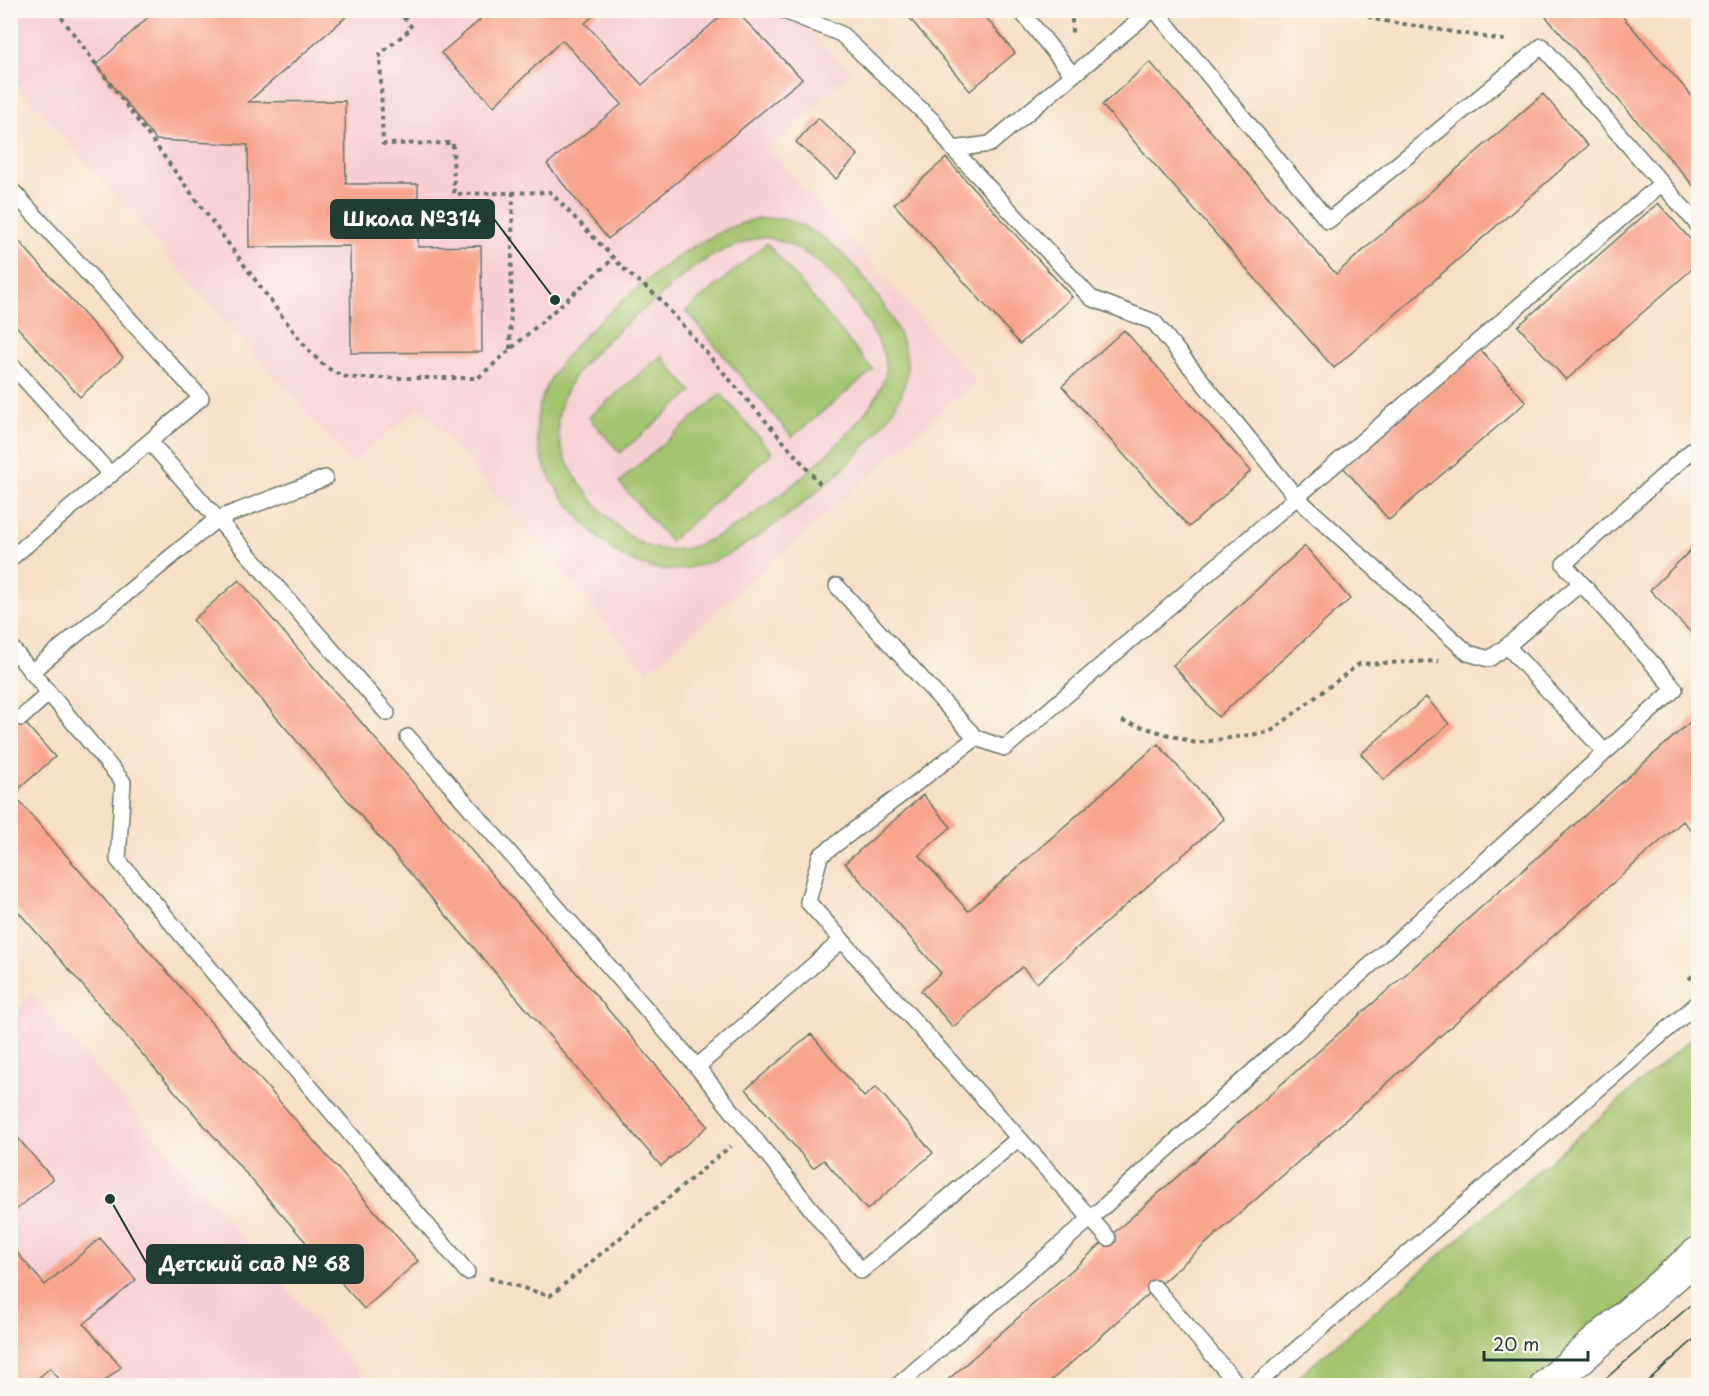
<svg xmlns="http://www.w3.org/2000/svg" width="1709" height="1396" viewBox="0 0 1709 1396" font-family="'Playpen Sans',sans-serif">
	<rect width="100%" height="100%" fill="#fbf7ec"/>
	<filter id="ink" filterUnits="userSpaceOnUse"><feTurbulence type="fractalNoise" baseFrequency=".0167" numOctaves="2"/><feDisplacementMap in="SourceGraphic" scale="12" xChannelSelector="R" yChannelSelector="G"/><feConvolveMatrix kernelMatrix="1 2 1 2 8 2 1 2 1" color-interpolation-filters="sRGB"/></filter>
	<filter id="wash" filterUnits="userSpaceOnUse"><feTurbulence type="fractalNoise" baseFrequency=".008" numOctaves="4" result="noise"/><feDisplacementMap in="SourceGraphic" scale="24" xChannelSelector="R" yChannelSelector="G"/><feGaussianBlur stdDeviation="1.35" result="paint"/><feColorMatrix in="noise" values="0 0 0 0 0 0 0 0 0 0 0 0 0 0 0 0 0 1.4 0 .05"/><feComposite in="paint" operator="in"/></filter>
	<g filter="url(#wash)">
		<rect width="100%" height="100%" fill="#f6e0c6"/>
		<!-- built -->
		<path fill="#f7cfd3" d="M10,11H789L851,72L771,151L976,381L648,672L420,407L351,464L11,78Z
			M32,995L371,1385H11L10,1013Z"/>
		<!-- green -->
		<path fill="#a2c46d" stroke="#608050" stroke-width="1.5" fill-rule="evenodd" d="M755,219C763,219 773,218 782,219C812,225 843,251 861,274C880,298 906,334 907,366C910,427 784,523 734,551C722,559 703,565 688,568C667,573 649,569 630,560C607,550 586,526 570,506C493,415 563,350 634,291C672,259 707,233 755,219ZM761,237C795,240 827,265 847,292C860,309 886,347 886,368C885,413 776,503 738,525C725,533 709,540 695,546C680,551 658,552 643,544C623,534 604,515 590,497C573,476 555,447 558,419C563,367 622,328 659,297C676,282 691,267 712,256C727,248 744,242 761,237Z
			M767,243L873,370L792,437L686,311Z
			M661,356L692,392L620,453L589,417Z
			M721,394L772,453L670,541L619,482Z
			M1698,1033V1254L1548,1385L1288,1386Z"/>
		<g id="blocks">
			<!-- building -->
			<path fill="#f8a58e" d="M156,10H354L248,102L345,101L346,184H418V247L481,246L482,352L351,353L350,246L249,247L248,145L156,140L96,65Z
				M473,10H600L585,23L642,85L728,10H735L802,79L608,239L547,164L622,104L562,40L494,106L441,53L480,20Z
				M903,10H980L1015,53L970,91Z
				M1540,10H1617L1698,103V191Z
				M1150,62L1336,274L1543,94L1588,146L1334,368L1102,105Z
				M818,118L858,155L836,179L796,142Z
				M946,158L1072,297L1020,344L894,204Z
				M1658,203L1698,248V264L1566,380L1518,326Z
				M10,231L123,358L80,397L10,319Z
				M1124,330L1251,471L1189,527L1062,386Z
				M1480,349L1526,402L1389,520L1343,467Z
				M1698,543V640L1650,590Z
				M1305,546L1350,599L1218,717L1173,665Z
				M239,580L708,1126L661,1166L193,620Z
				M1426,697L1449,724L1384,780L1361,754Z
				M10,706L55,757L13,794L418,1261L364,1309L10,902Z
				M1698,715V837L1683,821L1045,1386H941Z
				M1158,744L1224,819L1037,983L1022,967L953,1027L921,991L941,973L845,863L923,795L951,827L919,855L968,911Z
				M811,1034L864,1097L876,1087L933,1153L867,1210L824,1160L813,1168L746,1089Z
				M16,1136L53,1179L10,1215V1141Z
				M100,1238L136,1280L84,1324L121,1367L99,1386H65L50,1368L29,1386H10V1341L14,1339L10,1335V1245L45,1285Z"/>
		</g>
	</g>
	<g filter="url(#ink)">
		<use href="#blocks" fill-opacity="0" stroke="#6a7667" stroke-width="1.5"/>
		<g fill="none" stroke-linecap="round" stroke-linejoin="round">
			<!-- service casing -->
			<g stroke="#6a7667" stroke-width="18">
				<path id="service" d="M782,10L841,34L933,121L953,149L1091,298L1154,322L1296,497L1468,653L1489,659L1507,646L1604,751
					M1020,10L1073,75L1152,10
					M1155,10L1328,221L1542,46L1698,225
					M953,149L990,144L1073,75
					M10,188L201,398L10,559
					M10,363L111,475
					M150,442L387,713
					M837,586L976,738L820,856L808,902L1108,1238
					M10,646L123,782L118,860L467,1272
					M1507,646L1581,583L1564,564L1698,445
					M31,672L217,519L325,478
					M21,718L49,693
					M408,737L697,1067L842,940
					M976,738L1005,748L1661,184
					M697,1067L861,1271L1019,1138
					M1155,1288L1239,1386
					M897,1386L1090,1219L1675,689L1581,583
					M1254,1386L1698,1003"/>
			</g>
			<!-- primary casing -->
			<g stroke="#6a7667" stroke-width="36">
				<path id="primary" d="M1547,1386L1698,1254"/>
			</g>
			<!-- path -->
			<path stroke="#6a7667" stroke-width="4" stroke-dasharray="4.5 4.5" stroke-linecap="butt" d="M56,10L284,319C304,343 319,371 351,378H478L614,258
				M398,10L412,28L380,54L383,144L453,143L454,194L550,192L628,273L658,297L822,486
				M1072,10V34
				M1361,10L1372,19L1509,41
				M510,349L513,192
				M1122,721L1196,743L1270,732L1359,664L1439,661
				M1689,979L1698,971
				M489,1278L550,1296L731,1146"/>
			<!-- service -->
			<use href="#service" stroke="#fff" stroke-width="15"/>
			<!-- primary -->
			<use href="#primary" stroke="#fff" stroke-width="33"/>
			<!-- tram -->
			<path stroke="#1f3d34" stroke-width="1.5" d="M1597,1386L1698,1299
				M1642,1386L1698,1336"/>
		</g>
	</g>
	<!-- callouts -->
	<path fill="none" stroke="#1f3d34" stroke-width="2" d="M555 300L494 219M110 1199L147 1264"/>
	<g fill="#1f3d34" stroke="#fbf7ec" stroke-width="2">
		<circle cx="555" cy="300" r="6"/>
		<circle cx="110" cy="1199" r="6"/>
	</g>
	<g fill="#1f3d34" stroke="#1f3d34" stroke-width="2">
		<rect x="331" y="200" width="163" height="38" rx="6"/>
		<rect x="147" y="1245" width="216" height="38" rx="6"/>
	</g>
	<g font-size="20" text-anchor="middle" font-weight="bold" fill="#fff">
		<text x="412" y="226">Школа №314</text>
		<text x="255" y="1271">Детский сад № 68</text>
	</g>
	<!-- margin -->
	<rect width="1709" height="1396" fill="none" stroke="#fbf7ec" stroke-width="36"/>
	<!-- scale -->
	<path d="M1484 1351v9h104v-9" fill="none" stroke="#1f3d34" stroke-width="3"/>
	<text x="1493" y="1351" font-size="18" fill="#1f3d34" stroke="#fbf7ec" stroke-width="4.5" paint-order="stroke">20 m</text>
</svg>
